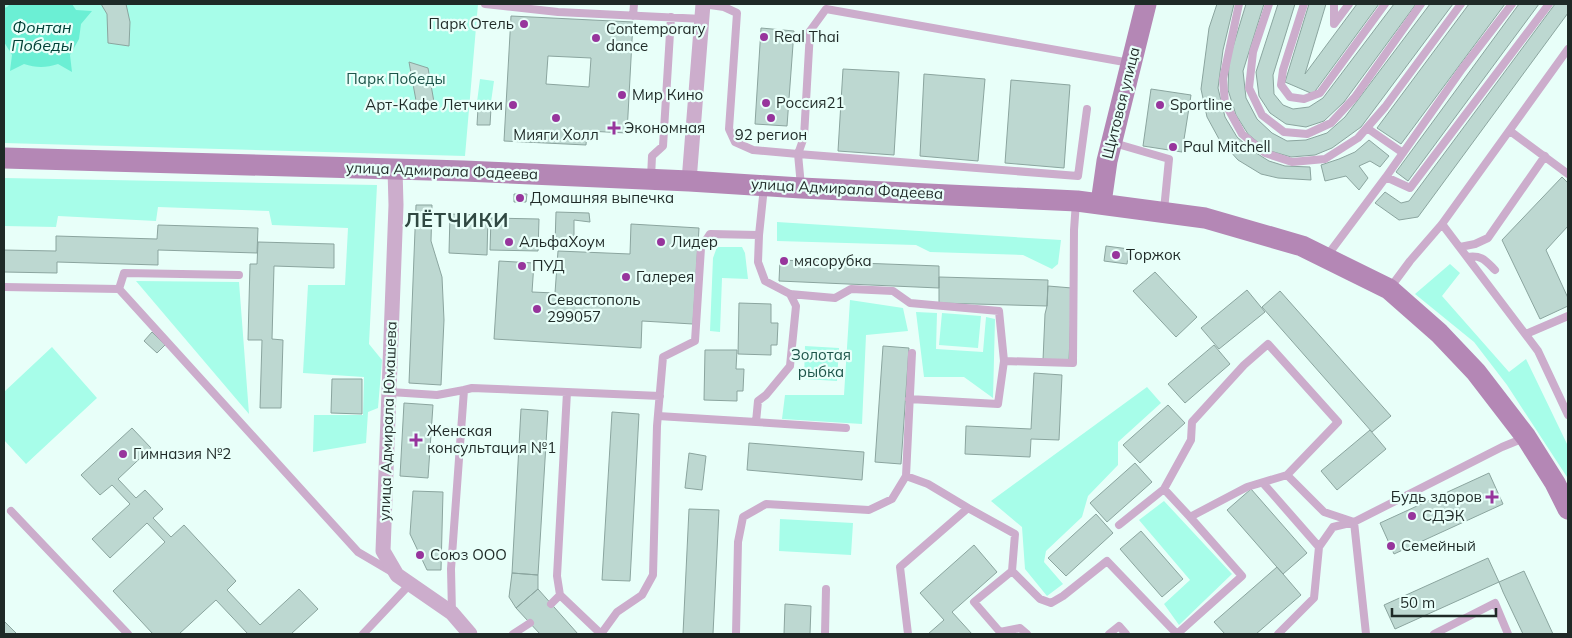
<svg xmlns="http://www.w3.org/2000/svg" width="1572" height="638" viewBox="0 0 1572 638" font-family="Mulish,sans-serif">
	<rect width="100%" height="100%" fill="#e8fff9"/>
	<!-- green -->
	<path fill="#a7fde9" d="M4,4H478L465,156L4,143Z
		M480,79L494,81L491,102H477Z
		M4,178L377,185L369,344L382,360L378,408L368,412L366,443L313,452L314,415H363L364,377L303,373L308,285H345L348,228L272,225L269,211L158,207L156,221L58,216L56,227L4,226Z
		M777,222L1061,240L1058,264L1052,269L1023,255L930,252L916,245L777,241Z
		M717,247H742L745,253L748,279L722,278L720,332L710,331L713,258Z
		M1450,264L1460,273L1442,296L1509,372L1526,359L1568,446V488L1567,477L1507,385L1474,342L1415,294Z
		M136,281L239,282L249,414Z
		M850,300L903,308L908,331L866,335L862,424L782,419L785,395H844Z
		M916,312L937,313L936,349L983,352L986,317L995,319L993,398L964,377H924Z
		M942,313L981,316L978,348L939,345Z
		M805,346L839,348L837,381L804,379Z
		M52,347L97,398L26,464L4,440V392Z
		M1147,387L1161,403L1118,442V465L1088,496L1082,517L1046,551L1044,562L1063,584L1047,596L1025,569L1022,527L991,501Z
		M1164,501L1232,574L1179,625L1164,604L1190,580L1139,520Z
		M780,519L853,523L851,555L779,551Z"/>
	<!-- water -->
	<path fill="#6befd4" d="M10,4H72L76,10L92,11L81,24L79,39L70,55L72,72L58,64C46,68 36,68 24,64L10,71L12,55L4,42V8L7,7Z"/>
	<!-- building -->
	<path fill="#bdd8d1" stroke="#8ba59f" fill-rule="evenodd" d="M101,4H126L130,22L129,46L108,43L107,14Z
		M1217,4H1234L1223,50L1218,88L1225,117L1237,137L1253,151L1269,161L1285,166L1310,167L1311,180L1278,178L1261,174L1238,160L1219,139L1207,117L1201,89L1209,28Z
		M1246,4H1264L1243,71L1246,98L1257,119L1272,133L1287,141L1306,140L1327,133L1345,117L1430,4H1453L1361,127L1332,148L1315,155L1291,157L1267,150L1248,134L1236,115L1228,90L1229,60Z
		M1278,4H1295L1273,75L1274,94L1283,105L1293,109L1309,107L1323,98L1394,4H1416L1344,102L1324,121L1306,127L1286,124L1270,113L1259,96L1256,72Z
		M1309,4H1326L1305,74L1357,4H1379L1313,94L1285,82Z
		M1469,4H1505L1401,144L1377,128Z
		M1519,4H1539L1408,181L1396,172Z
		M1555,4H1568V13L1418,217L1399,220L1375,203L1385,192L1401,203L1409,201Z
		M511,16L633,22L627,133L587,131L586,145L504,141ZM548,56L591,58L589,87L546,84Z
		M761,28L794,31L787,126L755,124Z
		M409,62L428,68L434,102L417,106Z
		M843,69L899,72L894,155L838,151Z
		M924,74L985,79L978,161L920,156Z
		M1011,80L1070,85L1064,168L1005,163Z
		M1151,89L1191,95L1182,152L1143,146Z
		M478,108H491L490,125H477Z
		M1369,140L1389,156L1380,167L1370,161L1359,166L1368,178L1359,190L1346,176L1325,181L1321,165L1339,159L1355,152Z
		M1562,177L1568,183V226L1546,250L1568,298V306L1540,319L1502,240Z
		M514,194H527L526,202H514Z
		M416,205H432L431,241L442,277L444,320L441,385L409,383Z
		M556,212L589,213L590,222L574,220V244H555Z
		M450,214L488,215L487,255L449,253Z
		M491,218L539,219L538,251L490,250Z
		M631,224L699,228L693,324L642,321L641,348L494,339L499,261L534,263L532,292L555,293L558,251L630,254Z
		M158,225L258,228L257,253L158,250V265L57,262V273L4,272V250L56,251V236L157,239Z
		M258,242L334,244V268L274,266L272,339L283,340L281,408H260L262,340H248L250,264H257Z
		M1106,246L1129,249L1127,264L1104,261Z
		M780,260L939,266V288L779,281Z
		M1155,272L1197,317L1176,337L1133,291Z
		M939,277L1048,280L1047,306L939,303Z
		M1048,286L1072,288L1069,361L1043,360L1045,314L1047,306Z
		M1247,290L1265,312L1219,349L1201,328Z
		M1280,291L1391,416L1372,432L1262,307Z
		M739,303L771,304V323H778L777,345H771V355L738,354Z
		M152,332L165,345L157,353L144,341Z
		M1214,345L1230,364L1185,403L1168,384Z
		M883,346L909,348L901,464L875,462Z
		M705,350H737L736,369H744L743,391H737V401L704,400Z
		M1034,373L1062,375L1059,440L1031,439L1030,457L965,454L966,426L1031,429Z
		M332,379H362V414L331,413Z
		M404,403L433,405L428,478L400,476Z
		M1168,405L1185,423L1140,463L1123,445Z
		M521,409L548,411L538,575L512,573Z
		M612,412L639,414L630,581L602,580Z
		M132,428L151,448L118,479L136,498L145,490L163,509L153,518L171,537L184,525L236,581L227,590L260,625L299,589L318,609L291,634H248L216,600L179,634H153L113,591L165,542L147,523L110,558L92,539L130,504L112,485L100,495L81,475Z
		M1370,430L1386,449L1337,490L1321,471Z
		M749,443L864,452L862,480L747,470Z
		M689,453L706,456L702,490L685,488Z
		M1135,463L1152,482L1107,522L1090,503Z
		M1489,473L1503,504L1394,554L1380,523Z
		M1251,489L1307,553L1283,574L1227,510Z
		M413,491L443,492L441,570H427L410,534Z
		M689,509L719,510L713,634H683Z
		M1096,514L1113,533L1066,576L1048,558Z
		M1141,531L1183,579L1162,597L1120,549Z
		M974,545L997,572L952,612L972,634H928L944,620L920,593Z
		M1488,558L1499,582L1395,629L1384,605Z
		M1277,567L1301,595L1256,634H1225L1214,622Z
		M1524,571L1553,634H1523L1503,592L1499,582Z
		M512,573L538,575V589L516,608L509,597Z
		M538,589L578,634H540L516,608Z
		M785,604L811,606L810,634H784Z
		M4,621L17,634H4Z"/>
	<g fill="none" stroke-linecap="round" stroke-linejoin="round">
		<!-- lane -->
		<path stroke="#ccadcc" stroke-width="8" d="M485,4L558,12L703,19
			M703,4L724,7L737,13L729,129L735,142L753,150L798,154L801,186
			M1239,4L1223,79L1225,103L1242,134L1265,153L1292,162L1325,159L1358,138L1385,107L1461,4
			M1269,4L1253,52L1249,88L1262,115L1284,132L1307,134L1331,123L1355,97L1421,4
			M1304,4L1283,70L1281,85L1290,97L1304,99L1320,93L1385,4
			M1334,4V24L1349,4
			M633,16L634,4
			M1087,109L1078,176L798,154L804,137L810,31L826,9L1130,63
			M1367,128L1403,153
			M1510,131L1568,174
			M1114,143L1169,159L1164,210
			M1386,177L1462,69L1512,4
			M651,178L652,156L663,146L671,17
			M1442,224L1538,351L1568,415
			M759,235L764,187
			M1460,247L1475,244L1488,238L1545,156
			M1327,256L1386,177L1410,188L1549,4
			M1467,257C1482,255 1485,260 1495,270
			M4,287L119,289L358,552L392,572
			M1390,288L1410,261L1442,224L1568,49
			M119,289L124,273L239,275
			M1526,334L1568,316
			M912,353L906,476L928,484L968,508L1015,534L1012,571L974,602L1000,632L1020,628L1027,634
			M1004,361L1073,363L1074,230L1076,202
			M390,392L437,395L464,390
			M658,416L756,422L758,401L766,395L790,366L796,306L790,294
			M756,422L846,428
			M1263,483L1319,547L1314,598L1278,634
			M1164,489L1190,517
			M11,511L128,634
			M1119,525L1164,489L1191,440L1192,422L1244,365L1268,344L1338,422L1287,475L1324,512L1354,522L1366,634
			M1319,547L1333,527L1354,522L1502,447L1524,438
			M1012,571L1040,599L1051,603L1063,596L1107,561L1177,634
			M560,595L557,576L567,392L660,396
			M551,604L560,595L601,634
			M452,613L451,569L464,390L472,388L567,392
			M363,634L411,583
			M513,634L530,623
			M601,634L617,612L642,595L653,575L657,426L663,357L695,341L701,248L710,234L759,235L758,262L765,281L790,294L835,298L851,289L893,291L910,303L999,311L1004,361L998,404L909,399
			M736,634L738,542L743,517L766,504L869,510L892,499L906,476
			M825,634L826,589
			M908,634L900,567L968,508
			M1109,634L1119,626L1126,634
			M1177,634L1242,576L1190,517L1247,487L1287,475
			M1434,634L1495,603L1508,634"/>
		<!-- street -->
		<path stroke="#ccadcc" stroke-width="15" d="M395,169L396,205L383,551L397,575L452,613L470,634
			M689,181L703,4"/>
		<!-- secondary -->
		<path stroke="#b487b5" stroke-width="21" d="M4,158L464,171L689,181L801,188L1077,201L1205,218L1302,246L1389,289L1439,333L1476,372L1526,437L1555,483L1568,509
			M1101,203L1107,161L1146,4"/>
	</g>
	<!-- markers -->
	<g fill="#97359c" stroke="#e8fff9" stroke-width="2">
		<circle cx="524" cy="24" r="5"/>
		<circle cx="764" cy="37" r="5"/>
		<circle cx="596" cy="38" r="5"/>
		<circle cx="622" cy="95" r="5"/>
		<circle cx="766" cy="103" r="5"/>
		<circle cx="513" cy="105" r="5"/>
		<circle cx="1160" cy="105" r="5"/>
		<circle cx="556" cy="118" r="5"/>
		<circle cx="771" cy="118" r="5"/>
		<path d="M611.5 120.5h5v5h5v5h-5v5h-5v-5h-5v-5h5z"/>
		<circle cx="1173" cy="147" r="5"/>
		<circle cx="520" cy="198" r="5"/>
		<circle cx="509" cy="242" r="5"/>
		<circle cx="661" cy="242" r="5"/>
		<circle cx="1116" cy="255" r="5"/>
		<circle cx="784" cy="261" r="5"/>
		<circle cx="522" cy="266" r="5"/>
		<circle cx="626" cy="277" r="5"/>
		<circle cx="537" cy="309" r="5"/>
		<path d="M413.5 432.5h5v5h5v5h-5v5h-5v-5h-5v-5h5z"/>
		<circle cx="123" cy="454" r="5"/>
		<path d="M1489.5 489.5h5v5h5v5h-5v5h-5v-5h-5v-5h5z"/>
		<circle cx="1412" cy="516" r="5"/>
		<circle cx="1391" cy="546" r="5"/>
		<circle cx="420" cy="555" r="5"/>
	</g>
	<g text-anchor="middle" stroke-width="4.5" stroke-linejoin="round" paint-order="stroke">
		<!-- poi labels -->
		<g font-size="15" fill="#1f2a27" stroke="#e8fff9" text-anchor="start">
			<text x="514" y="29" text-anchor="end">Парк Отель</text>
			<text x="606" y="34">Contemporary<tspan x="606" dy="17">dance</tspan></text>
			<text x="774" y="42">Real Thai</text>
			<text x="632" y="100">Мир Кино</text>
			<text x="776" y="108">Россия21</text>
			<text x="503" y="110" text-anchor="end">Арт-Кафе Летчики</text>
			<text x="1170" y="110">Sportline</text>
			<text x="624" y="133">Экономная</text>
			<text x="556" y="140" text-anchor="middle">Мияги Холл</text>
			<text x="771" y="140" text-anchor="middle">92 регион</text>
			<text x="1183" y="152">Paul Mitchell</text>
			<text x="530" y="203">Домашняя выпечка</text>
			<text x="519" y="247">АльфаХоум</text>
			<text x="671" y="247">Лидер</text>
			<text x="1126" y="260">Торжок</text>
			<text x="794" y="266">мясорубка</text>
			<text x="532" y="271">ПУД</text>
			<text x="636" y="282">Галерея</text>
			<text x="547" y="305">Севастополь<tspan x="547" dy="17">299057</tspan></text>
			<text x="427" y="436">Женская<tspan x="427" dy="17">консультация №1</tspan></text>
			<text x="133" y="459">Гимназия №2</text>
			<text x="1482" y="502" text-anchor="end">Будь здоров</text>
			<text x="1422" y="521">СДЭК</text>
			<text x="1401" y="551">Семейный</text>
			<text x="430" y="560">Союз ООО</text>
		</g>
		<!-- park labels -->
		<g font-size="15" fill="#1c5449" stroke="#e8fff9">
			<text x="396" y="84">Парк Победы</text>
			<text x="821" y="360">Золотая<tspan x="821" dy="17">рыбка</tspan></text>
		</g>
		<!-- street labels -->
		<g font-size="15" fill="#1f2a27" stroke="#e8fff9">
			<text transform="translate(1121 103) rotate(-76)" y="5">Щитовая улица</text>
			<text transform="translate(442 171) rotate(2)" y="5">улица Адмирала Фадеева</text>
			<text transform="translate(847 189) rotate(3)" y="5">улица Адмирала Фадеева</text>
			<text transform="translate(388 421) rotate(-88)" y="5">улица Адмирала Юмашева</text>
		</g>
		<!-- water labels -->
		<g font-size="16" font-style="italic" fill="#014036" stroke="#e8fff9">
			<text x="42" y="33">Фонтан<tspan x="42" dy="18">Победы</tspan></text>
		</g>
		<!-- district labels -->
		<g font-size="20" font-weight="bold" letter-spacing="1" fill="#304842" stroke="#e8fff9">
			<text x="457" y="227">ЛЁТЧИКИ</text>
		</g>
	</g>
	<!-- border -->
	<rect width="1572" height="638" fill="none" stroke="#1f2a27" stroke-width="10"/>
	<!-- scale -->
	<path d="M1392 608v8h104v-8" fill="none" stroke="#1f2a27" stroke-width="2.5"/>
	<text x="1400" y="608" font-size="15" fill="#1f2a27" stroke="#e8fff9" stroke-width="4" paint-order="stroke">50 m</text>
</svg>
